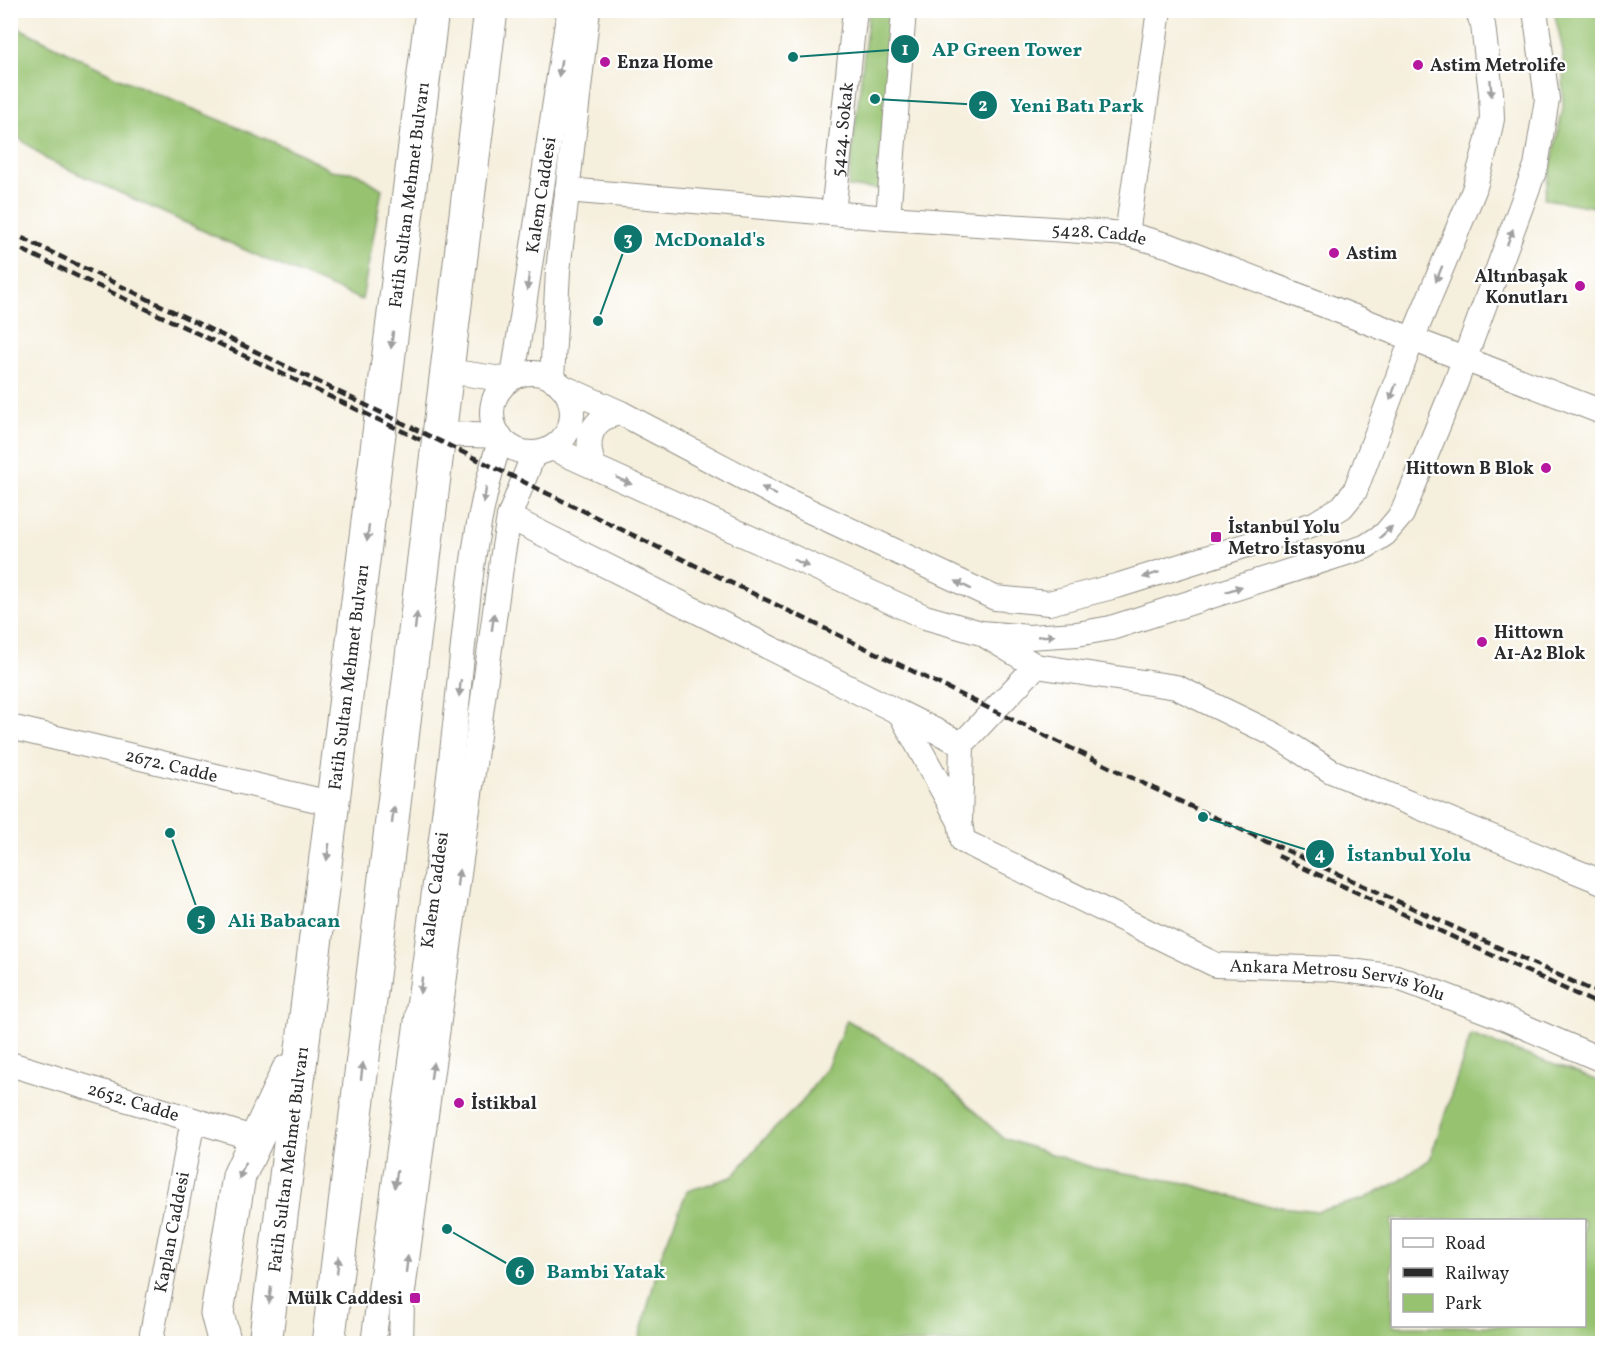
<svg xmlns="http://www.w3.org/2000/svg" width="1613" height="1354" viewBox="0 0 1613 1354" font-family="Vollkorn,serif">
	<rect width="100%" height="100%" fill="#fff"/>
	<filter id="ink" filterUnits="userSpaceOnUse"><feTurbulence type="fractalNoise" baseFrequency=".0167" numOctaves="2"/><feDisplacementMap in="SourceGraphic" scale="12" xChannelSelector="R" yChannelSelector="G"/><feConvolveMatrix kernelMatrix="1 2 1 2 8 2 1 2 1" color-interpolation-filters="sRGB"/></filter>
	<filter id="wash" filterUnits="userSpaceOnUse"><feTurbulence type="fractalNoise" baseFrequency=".008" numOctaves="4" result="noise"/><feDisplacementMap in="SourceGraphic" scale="24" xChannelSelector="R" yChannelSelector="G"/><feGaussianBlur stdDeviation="1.35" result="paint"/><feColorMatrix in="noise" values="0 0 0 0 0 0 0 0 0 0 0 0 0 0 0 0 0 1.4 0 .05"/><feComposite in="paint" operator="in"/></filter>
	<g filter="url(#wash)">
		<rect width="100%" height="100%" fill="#f5efdd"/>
		<!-- green -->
		<path fill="#97c371" stroke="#61774e" stroke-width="1.5" fill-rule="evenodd" d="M869,11H901L881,189L848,187Z
			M1554,11H1602V208L1544,199L1563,108V51Z
			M11,24L119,78L297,152L330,170L357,173L382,189L362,300L267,260L46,159L14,134L10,129Z
			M847,1020L928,1068L1003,1138L1094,1168L1186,1183L1263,1205L1318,1211L1364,1199L1398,1182L1430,1159L1471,1035L1602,1082V1343H638L661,1256L687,1191L732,1177L765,1138L802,1102L828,1065ZM1584,1220V1326H1392V1220Z"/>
	</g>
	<g filter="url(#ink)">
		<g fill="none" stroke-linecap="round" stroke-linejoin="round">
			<!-- minor casing -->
			<g stroke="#908d84" stroke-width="26">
				<g id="minor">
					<path id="s1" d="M567,190L888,218L1127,234L1170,246L1602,412"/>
					<path id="s2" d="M833,213L855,10"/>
					<path d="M888,218L904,10"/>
					<path d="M1127,234L1159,10"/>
					<path d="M447,371L509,380"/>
					<circle cx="532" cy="413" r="40"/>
					<path id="s3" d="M513,377L569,10"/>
					<path d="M552,379L558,271L588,10"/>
					<path d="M561,386L621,413L782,498L995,598L1049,603L1120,585L1314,524L1342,507L1355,491L1413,337L1474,190L1487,143L1492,119L1491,93L1483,25L1477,10"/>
					<path d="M439,434L500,436"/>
					<path d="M552,448L925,617L981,633L1029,637L1077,634L1111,628L1365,547L1385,534L1402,514L1456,382L1536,166L1547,99L1535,10"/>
					<path d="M594,467C584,440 590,417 621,413"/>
					<path d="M509,517L900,713L960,822"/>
					<path d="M986,636L1036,666L1176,687L1273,734L1331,771L1602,882"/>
					<path d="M900,713L962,744L1036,666"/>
					<path id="s4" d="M10,727L334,804"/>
					<path id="s5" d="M962,744L960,822L963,841L1216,965L1336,969L1396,977L1499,1016L1602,1060"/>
					<path id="s6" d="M10,1064L256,1139"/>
					<path id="s7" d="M150,1344L193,1120"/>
					<path id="s8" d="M373,1344C398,1149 427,955 451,760C464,659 467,534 501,439"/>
					<path d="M401,1344L402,1299L422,1144L503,553L509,517L534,453"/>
				</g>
			</g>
			<!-- highway casing -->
			<g stroke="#908d84" stroke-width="35">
				<g id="highway">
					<path d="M225,1344L217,1313L239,1176L288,1071"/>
					<path id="s9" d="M265,1344L432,10"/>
					<path d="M328,1344L491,10"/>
				</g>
			</g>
			<!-- minor -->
			<use href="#minor" stroke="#fff" stroke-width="24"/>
			<!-- highway -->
			<use href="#highway" stroke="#fff" stroke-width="33"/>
			<!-- rail -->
			<path stroke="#2b2b2b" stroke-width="4.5" stroke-dasharray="9 4.5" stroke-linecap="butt" d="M10,232L1194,808L1602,995
				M10,244L423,441
				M1278,856L1602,1006"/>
		</g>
		<!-- one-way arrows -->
		<defs><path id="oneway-solid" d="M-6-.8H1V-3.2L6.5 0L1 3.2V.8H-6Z" transform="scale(1.5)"/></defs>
		<g fill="#a0a0a0">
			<use href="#oneway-solid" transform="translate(560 68) rotate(99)"/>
			<use href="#oneway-solid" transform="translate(1491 88) rotate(86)"/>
			<use href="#oneway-solid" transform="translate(1510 237) rotate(-70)"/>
			<use href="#oneway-solid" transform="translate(1439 274) rotate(112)"/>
			<use href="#oneway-solid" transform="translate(528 282) rotate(98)"/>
			<use href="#oneway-solid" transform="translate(392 340) rotate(97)"/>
			<use href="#oneway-solid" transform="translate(1393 392) rotate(110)"/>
			<use href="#oneway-solid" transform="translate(624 481) rotate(25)"/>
			<use href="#oneway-solid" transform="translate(769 491) rotate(-152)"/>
			<use href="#oneway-solid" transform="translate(485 495) rotate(99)"/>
			<use href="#oneway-solid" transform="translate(1386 532) rotate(-42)"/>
			<use href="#oneway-solid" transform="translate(368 533) rotate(97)"/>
			<use href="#oneway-solid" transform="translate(801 563) rotate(25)"/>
			<use href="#oneway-solid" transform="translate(1151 575) rotate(162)"/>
			<use href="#oneway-solid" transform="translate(963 585) rotate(-153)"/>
			<use href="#oneway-solid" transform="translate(1234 589) rotate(-18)"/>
			<use href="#oneway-solid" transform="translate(416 621) rotate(-83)"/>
			<use href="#oneway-solid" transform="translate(493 622) rotate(-82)"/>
			<use href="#oneway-solid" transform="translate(1046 636) rotate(-3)"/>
			<use href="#oneway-solid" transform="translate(460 688) rotate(96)"/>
			<use href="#oneway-solid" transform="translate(393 815) rotate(-83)"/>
			<use href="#oneway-solid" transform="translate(328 852) rotate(98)"/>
			<use href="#oneway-solid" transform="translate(458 878) rotate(-82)"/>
			<use href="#oneway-solid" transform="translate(421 985) rotate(98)"/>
			<use href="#oneway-solid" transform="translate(362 1071) rotate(-83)"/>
			<use href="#oneway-solid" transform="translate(432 1071) rotate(-82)"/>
			<use href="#oneway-solid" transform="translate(242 1171) rotate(111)"/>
			<use href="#oneway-solid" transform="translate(396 1179) rotate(98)"/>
			<use href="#oneway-solid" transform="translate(407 1264) rotate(-83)"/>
			<use href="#oneway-solid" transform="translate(338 1265) rotate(-83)"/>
			<use href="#oneway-solid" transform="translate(270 1295) rotate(97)"/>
		</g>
	</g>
	<!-- markers -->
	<g fill="#b5179e" stroke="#fff" stroke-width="2">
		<circle cx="605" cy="62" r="6"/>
		<circle cx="1418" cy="65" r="6"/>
		<circle cx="1334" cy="253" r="6"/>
		<circle cx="1580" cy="286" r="6"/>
		<circle cx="1546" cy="468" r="6"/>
		<rect x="1210" y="531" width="12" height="12" rx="3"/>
		<circle cx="1482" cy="642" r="6"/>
		<circle cx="459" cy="1103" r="6"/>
		<rect x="409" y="1292" width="12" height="12" rx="3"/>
	</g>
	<g text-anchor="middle" stroke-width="4.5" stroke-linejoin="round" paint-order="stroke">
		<!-- poi labels -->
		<g font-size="18" font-weight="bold" fill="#2b2b2b" stroke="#fff" text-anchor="start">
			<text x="617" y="68">Enza Home</text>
			<text x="1430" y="71">Astim Metrolife</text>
			<text x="1346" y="259">Astim</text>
			<text x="1568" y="282" text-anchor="end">Altınbaşak<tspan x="1568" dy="21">Konutları</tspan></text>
			<text x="1534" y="474" text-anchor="end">Hittown B Blok</text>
			<text x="1228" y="533">İstanbul Yolu<tspan x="1228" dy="21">Metro İstasyonu</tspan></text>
			<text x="1494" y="638">Hittown<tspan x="1494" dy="21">A1-A2 Blok</tspan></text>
			<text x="471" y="1109">İstikbal</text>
			<text x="403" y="1304" text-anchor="end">Mülk Caddesi</text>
		</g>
		<!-- street labels -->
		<g font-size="18" fill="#2b2b2b" stroke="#fff">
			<text dy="6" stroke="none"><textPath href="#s2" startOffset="84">5424. Sokak</textPath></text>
			<text dy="6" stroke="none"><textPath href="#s3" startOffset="184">Kalem Caddesi</textPath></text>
			<text dy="6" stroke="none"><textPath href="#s9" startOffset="1158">Fatih Sultan Mehmet Bulvarı</textPath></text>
			<text dy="6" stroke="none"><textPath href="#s1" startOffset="534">5428. Cadde</textPath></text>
			<text dy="6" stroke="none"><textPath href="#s9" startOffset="672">Fatih Sultan Mehmet Bulvarı</textPath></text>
			<text dy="6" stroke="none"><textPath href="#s4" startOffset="166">2672. Cadde</textPath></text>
			<text dy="6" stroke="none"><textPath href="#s8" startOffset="458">Kalem Caddesi</textPath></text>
			<text dy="6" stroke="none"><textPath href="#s5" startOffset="502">Ankara Metrosu Servis Yolu</textPath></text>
			<text dy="6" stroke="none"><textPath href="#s6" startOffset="129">2652. Cadde</textPath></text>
			<text dy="6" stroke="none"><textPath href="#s9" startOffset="186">Fatih Sultan Mehmet Bulvarı</textPath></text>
			<text dy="6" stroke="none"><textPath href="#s7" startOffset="114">Kaplan Caddesi</textPath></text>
		</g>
	</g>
	<!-- callouts -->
	<path fill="none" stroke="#0f766e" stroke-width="2" d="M793 57L905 49M875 99L983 105M598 321L628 239M1203 817L1320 854M170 833L201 920M447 1229L520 1271"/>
	<g fill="#0f766e" stroke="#fff" stroke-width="2">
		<circle cx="793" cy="57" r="6"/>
		<circle cx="875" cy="99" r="6"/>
		<circle cx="598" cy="321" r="6"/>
		<circle cx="1203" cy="817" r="6"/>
		<circle cx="170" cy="833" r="6"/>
		<circle cx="447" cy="1229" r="6"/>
		<circle cx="905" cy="49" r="15"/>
		<circle cx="983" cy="105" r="15"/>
		<circle cx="628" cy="239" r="15"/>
		<circle cx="1320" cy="854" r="15"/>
		<circle cx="201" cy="920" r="15"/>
		<circle cx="520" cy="1271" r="15"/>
	</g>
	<g font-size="18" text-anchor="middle" font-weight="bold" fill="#fff">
		<text x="905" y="55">1</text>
		<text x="983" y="111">2</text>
		<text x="628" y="245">3</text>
		<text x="1320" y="860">4</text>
		<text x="201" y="926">5</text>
		<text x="520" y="1278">6</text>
	</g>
	<g font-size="20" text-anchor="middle" font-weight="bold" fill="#0f766e" stroke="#fff" stroke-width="4.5" stroke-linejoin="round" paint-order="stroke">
		<text x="1007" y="56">AP Green Tower</text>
		<text x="1077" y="112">Yeni Batı Park</text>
		<text x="710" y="246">McDonald's</text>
		<text x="1409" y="861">İstanbul Yolu</text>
		<text x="284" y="927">Ali Babacan</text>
		<text x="606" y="1278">Bambi Yatak</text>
	</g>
	<!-- margin -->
	<rect width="1613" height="1354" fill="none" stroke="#fff" stroke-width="36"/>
	<!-- legend -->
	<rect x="1391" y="1219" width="195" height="108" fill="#ffffff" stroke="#aaaaaa" stroke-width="1.5"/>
	<rect x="1403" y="1238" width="30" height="9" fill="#ffffff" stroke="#aaaaaa" stroke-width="1.5"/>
	<text x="1445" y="1249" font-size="18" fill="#2b2b2b">Road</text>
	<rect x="1403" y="1268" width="30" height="9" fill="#2b2b2b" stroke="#aaaaaa" stroke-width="1.5"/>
	<text x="1445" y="1279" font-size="18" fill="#2b2b2b">Railway</text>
	<rect x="1403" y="1294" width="30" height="18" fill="#97c371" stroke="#aaaaaa" stroke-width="1.5"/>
	<text x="1445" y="1309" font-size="18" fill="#2b2b2b">Park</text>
</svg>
